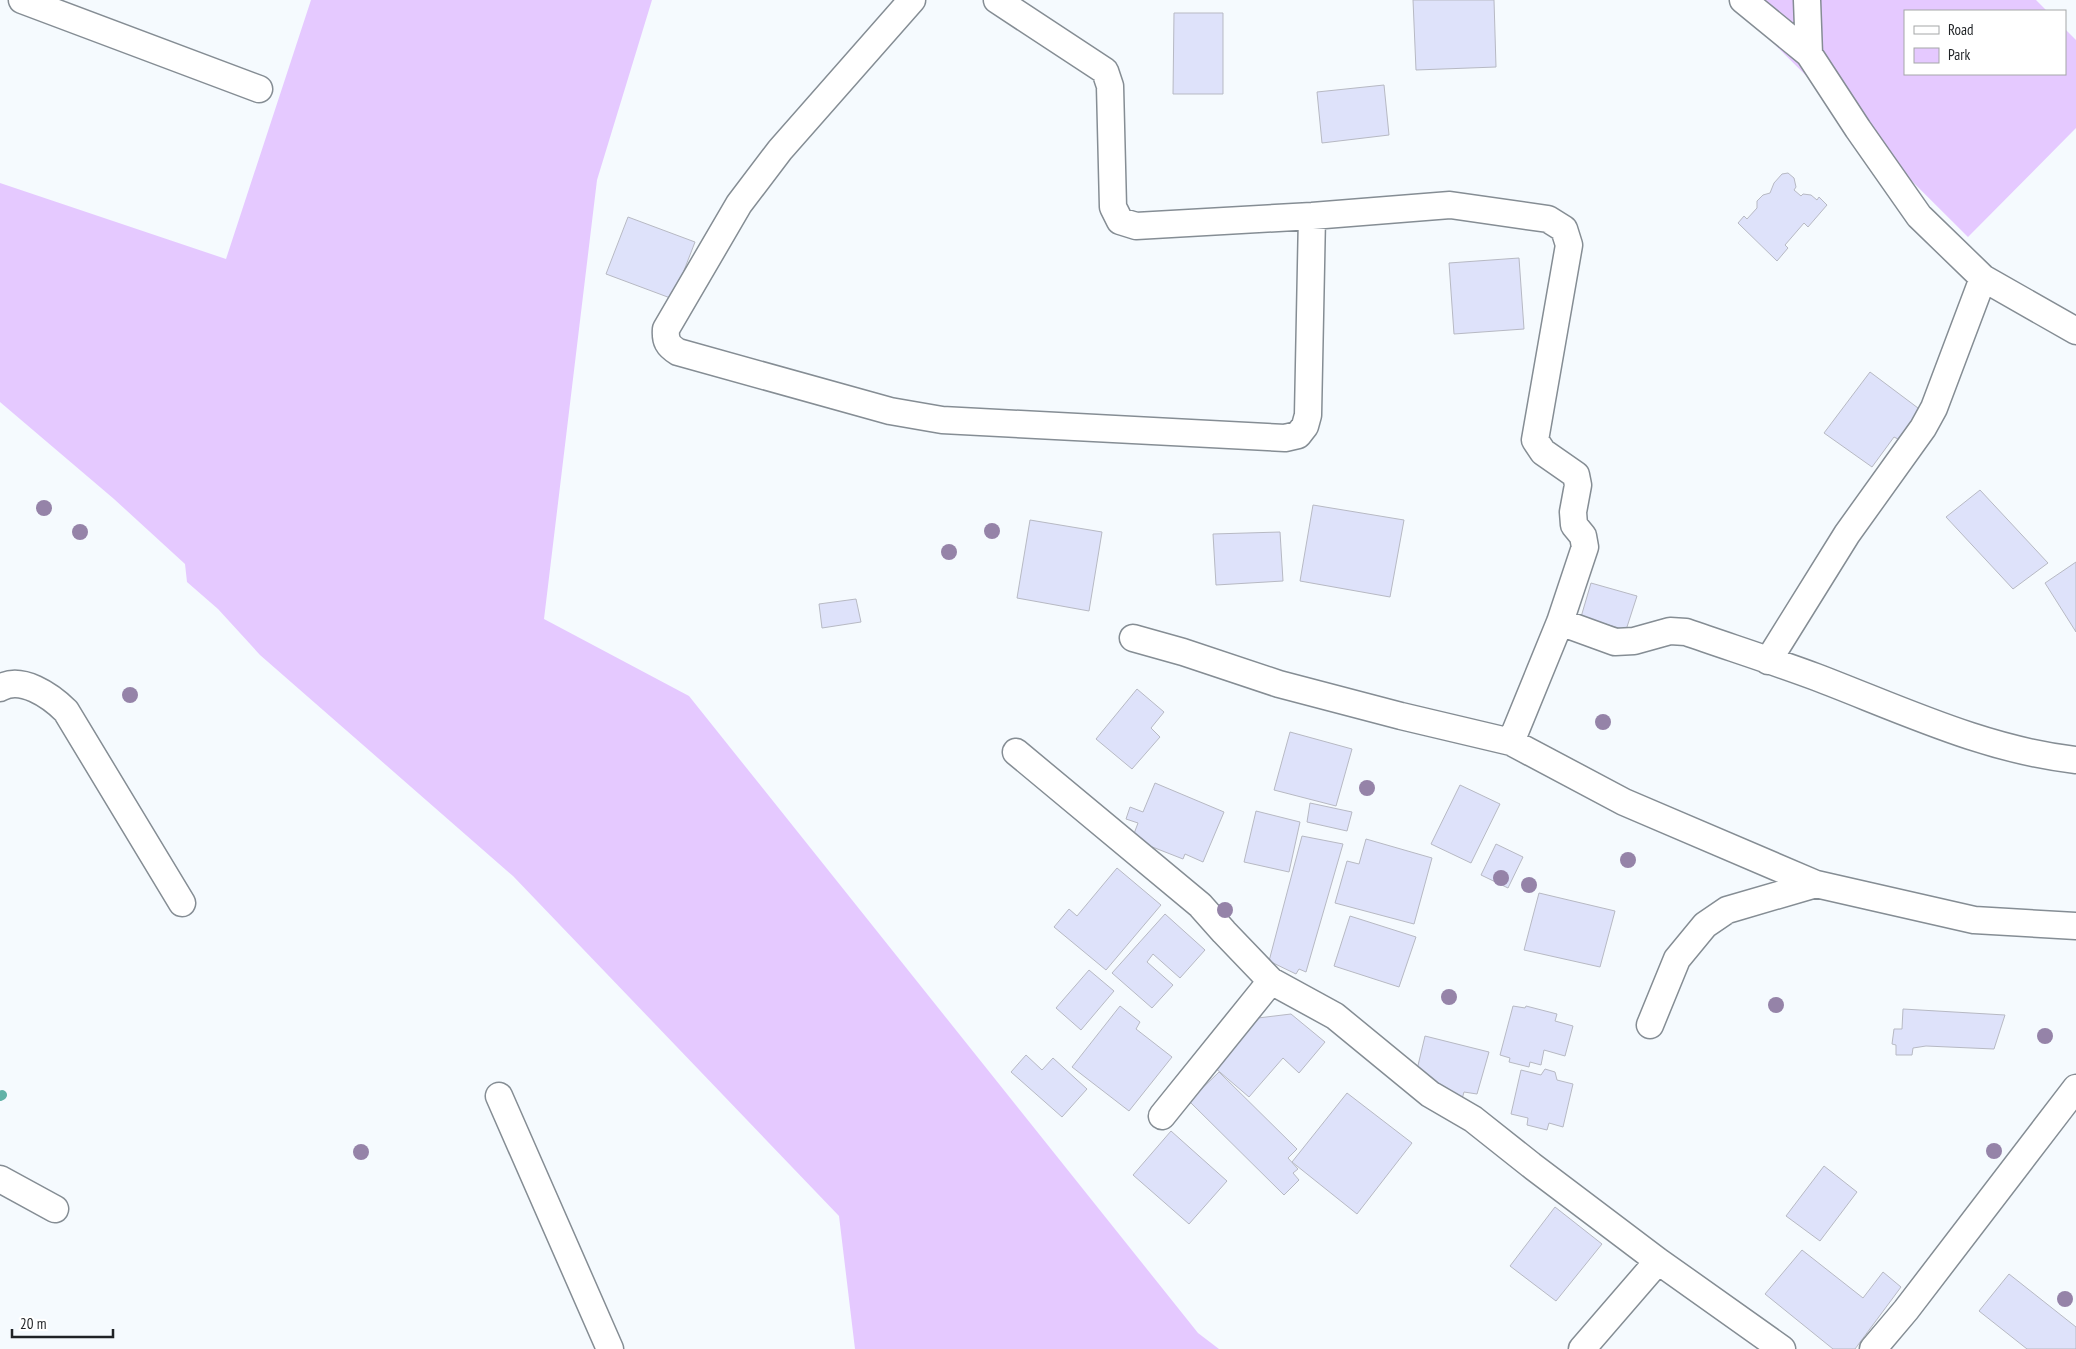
<svg xmlns="http://www.w3.org/2000/svg" width="2076" height="1349" viewBox="0 0 2076 1349" font-family="'PT Sans Narrow',sans-serif">
	<rect width="100%" height="100%" fill="#f5fafe"/>
	<!-- green -->
	<path fill="#e5c9ff" d="M311,0H652L597,180L544,619L689,696L1198,1333L1219,1349H855L839,1216L513,876L260,655L218,609L187,582L185,564L114,499L0,402V183L226,259Z
		M1730,0H2036L2047,11H1905V74H2065V29L2076,40V128L1968,237Z"/>
	<g fill="none" stroke-linecap="round" stroke-linejoin="round">
		<!-- stream -->
		<path stroke="#61b2a7" stroke-width="10" d="M0,1096L2,1095"/>
	</g>
	<!-- building -->
	<path fill="#dee2fa" stroke="#b7b9c3" d="M1413,0H1494L1496,67L1416,70Z
		M1174,13H1223V94H1173Z
		M1384,85L1389,135L1322,143L1317,92Z
		M1788,173L1794,178L1796,187L1794,190L1801,196L1803,194L1811,195L1817,200L1819,197L1827,205L1808,227L1804,223L1785,245L1788,248L1777,261L1738,223L1744,216L1747,219L1757,208V201L1763,195L1770,193L1774,183L1782,174Z
		M628,217L695,242L673,299L606,274Z
		M1519,258L1524,329L1454,334L1449,263Z
		M1870,372L1926,414L1911,422L1898,439L1894,437L1872,467L1824,433Z
		M1980,490L2048,563L2013,589L1946,517Z
		M1313,505L1404,520L1390,597L1300,581Z
		M1030,520L1102,532L1089,611L1017,598Z
		M1280,532L1283,581L1216,585L1213,534Z
		M2076,562V632L2045,583Z
		M1591,583L1637,596L1626,630L1581,617Z
		M856,599L861,622L822,628L819,604Z
		M1137,689L1164,712L1151,728L1160,737L1132,769L1096,739Z
		M1290,732L1352,749L1336,806L1274,790Z
		M1155,783L1224,812L1203,862L1185,854L1183,859L1132,839L1138,823L1126,819L1130,807L1143,812Z
		M1460,785L1500,804L1471,863L1431,844Z
		M1310,803L1352,812L1347,831L1307,822Z
		M1256,811L1300,822L1289,872L1244,862Z
		M1302,836L1343,844L1306,972L1299,969L1296,974L1269,961Z
		M1366,839L1432,858L1414,924L1335,903L1347,861L1359,864Z
		M1496,844L1523,857L1508,888L1481,875Z
		M1117,868L1161,905L1106,970L1054,927L1069,909L1077,916Z
		M1539,893L1615,911L1600,967L1524,950Z
		M1165,914L1205,950L1180,978L1153,954L1147,962L1173,985L1152,1008L1112,973Z
		M1350,916L1416,937L1399,987L1334,966Z
		M1089,970L1114,991L1081,1030L1056,1008Z
		M1120,1006L1140,1022L1136,1029L1172,1057L1129,1111L1072,1067Z
		M1513,1006L1525,1008L1526,1006L1557,1014L1555,1021L1573,1026L1565,1056L1544,1050L1541,1065L1530,1062L1529,1067L1509,1062L1510,1058L1500,1055Z
		M1903,1009L2005,1015L1994,1049L1926,1046L1913,1048L1912,1055H1896V1045L1892,1044L1894,1029H1902Z
		M1291,1014L1325,1042L1299,1073L1283,1058L1249,1097L1214,1067L1258,1018Z
		M1425,1036L1489,1052L1477,1094L1464,1092L1462,1099L1415,1078Z
		M1026,1055L1042,1070L1053,1058L1087,1089L1062,1117L1011,1072Z
		M1545,1069L1555,1072L1557,1080L1573,1084L1563,1127L1549,1123L1547,1130L1527,1125L1528,1118L1511,1114L1521,1070L1541,1075Z
		M1219,1072L1297,1149L1288,1158L1298,1169L1293,1173L1299,1180L1284,1195L1189,1101Z
		M1347,1093L1412,1143L1357,1214L1292,1162Z
		M1171,1131L1227,1181L1189,1224L1133,1175Z
		M1824,1166L1857,1192L1820,1241L1786,1216Z
		M1555,1207L1602,1244L1556,1301L1510,1266Z
		M1802,1250L1863,1298L1883,1272L1901,1287L1855,1349H1833L1765,1294Z
		M2009,1274L2076,1327V1349H2027L1979,1311Z"/>
	<g fill="none" stroke-linecap="round" stroke-linejoin="round">
		<!-- street casing -->
		<g stroke="#858d94" stroke-width="29">
			<path id="street" d="M22,0L259,89
				M912,0L780,150L739,204L666,329C665,341 668,346 678,352L890,411L942,420L1285,438L1298,435L1305,426L1308,415L1312,216
				M997,0L1105,71L1110,86L1113,207L1120,221L1136,226L1312,216L1450,205L1548,219L1564,229L1569,245L1535,440L1543,452L1576,475L1578,485L1573,512L1574,525L1583,536L1585,547L1560,622L1511,742
				M1743,0L1809,54L1858,129L1919,216L1983,278L2076,331
				M1807,0L1809,54
				M1560,622L1615,642L1634,641L1670,631L1686,632C1729,647 1773,661 1816,677C1900,709 1985,750 2076,760
				M1133,638L1183,652L1279,684L1401,716L1511,742L1624,802L1816,884L1974,920L2076,926
				M1768,661L1847,534L1923,428L1934,408L1983,278
				M0,688C21,675 51,696 66,711L182,903
				M1016,752L1200,905L1224,932L1271,981
				M1650,1025L1677,959L1705,925L1727,910L1816,884
				M499,1096L610,1349
				M1162,1116L1271,981L1335,1016L1430,1094L1473,1119L1531,1165L1658,1261L1782,1349
				M0,1179L55,1209
				M1582,1349L1658,1261
				M1873,1349L1906,1310L2076,1088"/>
		</g>
		<!-- street -->
		<use href="#street" stroke="#fff" stroke-width="26"/>
	</g>
	<!-- trees -->
	<g fill="#9583a8">
		<circle cx="44" cy="508" r="8"/>
		<circle cx="992" cy="531" r="8"/>
		<circle cx="80" cy="532" r="8"/>
		<circle cx="949" cy="552" r="8"/>
		<circle cx="130" cy="695" r="8"/>
		<circle cx="1603" cy="722" r="8"/>
		<circle cx="1367" cy="788" r="8"/>
		<circle cx="1628" cy="860" r="8"/>
		<circle cx="1501" cy="878" r="8"/>
		<circle cx="1529" cy="885" r="8"/>
		<circle cx="1225" cy="910" r="8"/>
		<circle cx="1449" cy="997" r="8"/>
		<circle cx="1776" cy="1005" r="8"/>
		<circle cx="2045" cy="1036" r="8"/>
		<circle cx="1994" cy="1151" r="8"/>
		<circle cx="361" cy="1152" r="8"/>
		<circle cx="2065" cy="1299" r="8"/>
	</g>
	<!-- legend -->
	<rect x="1904" y="10" width="162" height="65" fill="#ffffff" stroke="#a5a7a8"/>
	<rect x="1914" y="26" width="25" height="8" fill="#ffffff" stroke="#a5a7a8"/>
	<text x="1948" y="35" font-size="15" fill="#1f2225">Road</text>
	<rect x="1914" y="48" width="25" height="15" fill="#e5c9ff" stroke="#a5a7a8"/>
	<text x="1948" y="60" font-size="15" fill="#1f2225">Park</text>
	<!-- scale -->
	<path d="M12 1329v8h101v-8" fill="none" stroke="#1f2225" stroke-width="2.5"/>
	<text x="20" y="1329" font-size="15" fill="#1f2225" stroke="#ffffff" stroke-width="4" paint-order="stroke">20 m</text>
</svg>
